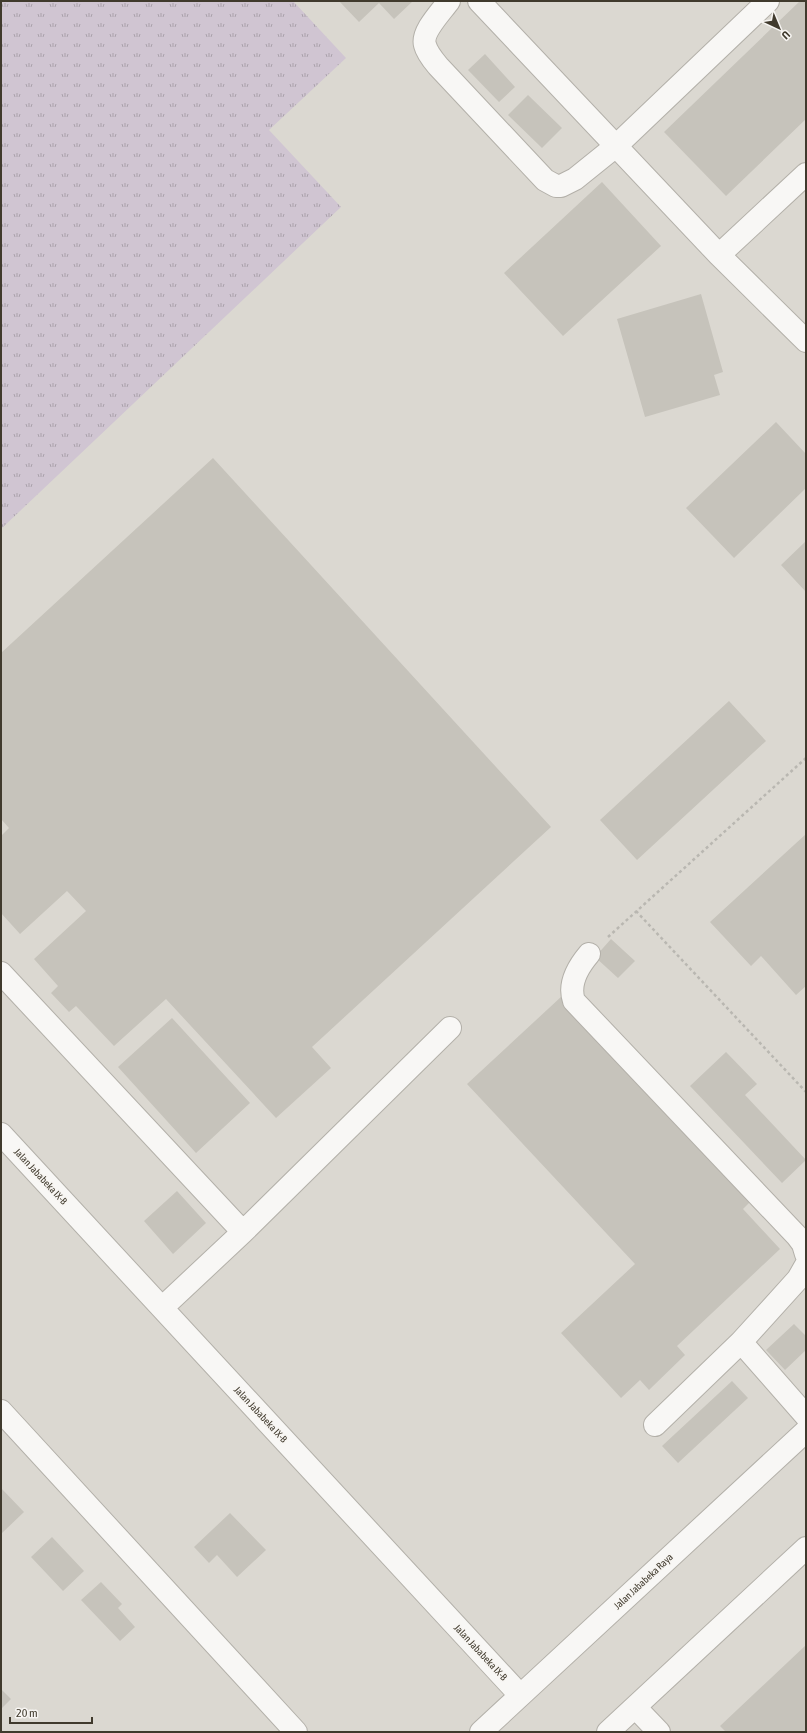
<svg xmlns="http://www.w3.org/2000/svg" width="807" height="1733" viewBox="0 0 807 1733" font-family="'Asap Condensed',sans-serif">
	<defs>
		<pattern id="grass-tufts" width="24" height="20" patternUnits="userSpaceOnUse"><rect width="24" height="20" fill="#d0c5d2"/><path d="M3 7l-1-3M5 7V3M7 7l1-3M15 17l-1-3M17 17v-4M19 17l1-3" fill="none" stroke="#aaa1ab"/></pattern>
	</defs>
	<rect width="100%" height="100%" fill="#e9e7e3"/>
	<!-- built -->
	<path fill="#dbd8d1" d="M1,1H806V1732H1Z"/>
	<!-- grass -->
	<path fill="url(#grass-tufts)" d="M1,1H293L346,58L269,130L341,207L1,529Z"/>
	<!-- building -->
	<path fill="#c6c3bb" d="M339,1H413L394,19L379,3L359,22Z
		M800,1H806V119L726,196L664,132Z
		M485,54L515,87L499,102L468,70Z
		M528,95L562,128L542,148L508,115Z
		M602,182L661,246L563,336L504,273Z
		M701,294L723,372L714,375L720,395L645,417L617,319Z
		M776,422L806,454V488L734,558L686,508Z
		M213,458L551,827L312,1047L331,1068L276,1118L166,999L114,1046L76,1006L69,1012L51,993L58,986L34,959L86,911L67,891L20,934L1,913V836L9,828L1,819V653Z
		M806,541V592L781,565Z
		M729,701L766,741L637,860L600,820Z
		M806,834V986L796,995L761,956L751,966L710,922Z
		M611,939L635,961L618,978L595,957Z
		M562,996L751,1201L743,1209L780,1249L677,1346L685,1355L649,1390L640,1380L621,1398L561,1333L635,1264L467,1084Z
		M172,1018L250,1103L196,1153L118,1067Z
		M726,1052L757,1084L745,1095L806,1160L782,1183L690,1086Z
		M177,1191L206,1223L173,1254L144,1221Z
		M794,1324L806,1336V1350L785,1370L766,1350Z
		M732,1381L748,1398L678,1463L662,1446Z
		M1,1488L24,1512L1,1534Z
		M230,1513L266,1550L237,1577L217,1555L209,1563L194,1547Z
		M52,1537L84,1571L63,1591L31,1557Z
		M101,1582L122,1604L118,1608L135,1627L120,1641L81,1600Z
		M806,1645V1732H726L720,1726Z
		M1,1689L11,1699L1,1709Z"/>
	<g fill="none" stroke-linecap="round" stroke-linejoin="round">
		<!-- minor casing -->
		<g stroke="#b3b0a9" stroke-width="24">
			<path id="minor" d="M449,1C442,11 421,32 425,45C427,53 433,60 438,66L545,180L556,186H561L575,179L616,146L768,1
				M479,1L719,255L806,341
				M719,255L806,174
				M589,954C578,967 568,984 574,1001L797,1236L803,1244L806,1254
				M1,973L243,1232
				M1,1134L520,1695
				M806,1265L798,1279L741,1342L806,1416
				M163,1307L243,1232L450,1028
				M1,1411L296,1732
				M655,1425L741,1342
				M635,1707L659,1732
				M481,1732L806,1431
				M608,1732L806,1548"/>
		</g>
		<!-- path -->
		<path stroke="#b9b7b1" stroke-width="2.5" stroke-dasharray="3 3" stroke-linecap="butt" d="M636,911L806,1092
			M608,937L806,758"/>
		<!-- minor -->
		<use href="#minor" stroke="#f8f7f5" stroke-width="22"/>
	</g>
	<g text-anchor="middle" stroke-width="3" stroke-linejoin="round" paint-order="stroke">
		<!-- street labels -->
		<g font-size="10" fill="#403a2d" stroke="#f7f5f2">
			<text transform="translate(41 1176) rotate(47)" y="4">Jalan Jababeka IX-B</text>
			<text transform="translate(261 1414) rotate(47)" y="4">Jalan Jababeka IX-B</text>
			<text transform="translate(643 1581) rotate(-43)" y="4">Jalan Jababeka Raya</text>
			<text transform="translate(481 1652) rotate(47)" y="4">Jalan Jababeka IX-B</text>
		</g>
	</g>
	<!-- border -->
	<rect width="807" height="1733" fill="none" stroke="#403a2d" stroke-width="4"/>
	<!-- north arrow -->
	<g transform="translate(779 28) rotate(136)" stroke="#f7f5f2" stroke-width="3" paint-order="stroke">
	<path d="M0-3L7 15L0 10L-7 15Z" fill="#403a2d"/>
	<text y="-6" font-size="11" font-weight="bold" text-anchor="middle" fill="#403a2d">U</text>
	</g>
	<!-- scale -->
	<path d="M10 1717v6h82v-6" fill="none" stroke="#403a2d" stroke-width="2"/>
	<text x="16" y="1717" font-size="12" fill="#403a2d" stroke="#f7f5f2" stroke-width="3" paint-order="stroke">20 m</text>
</svg>
